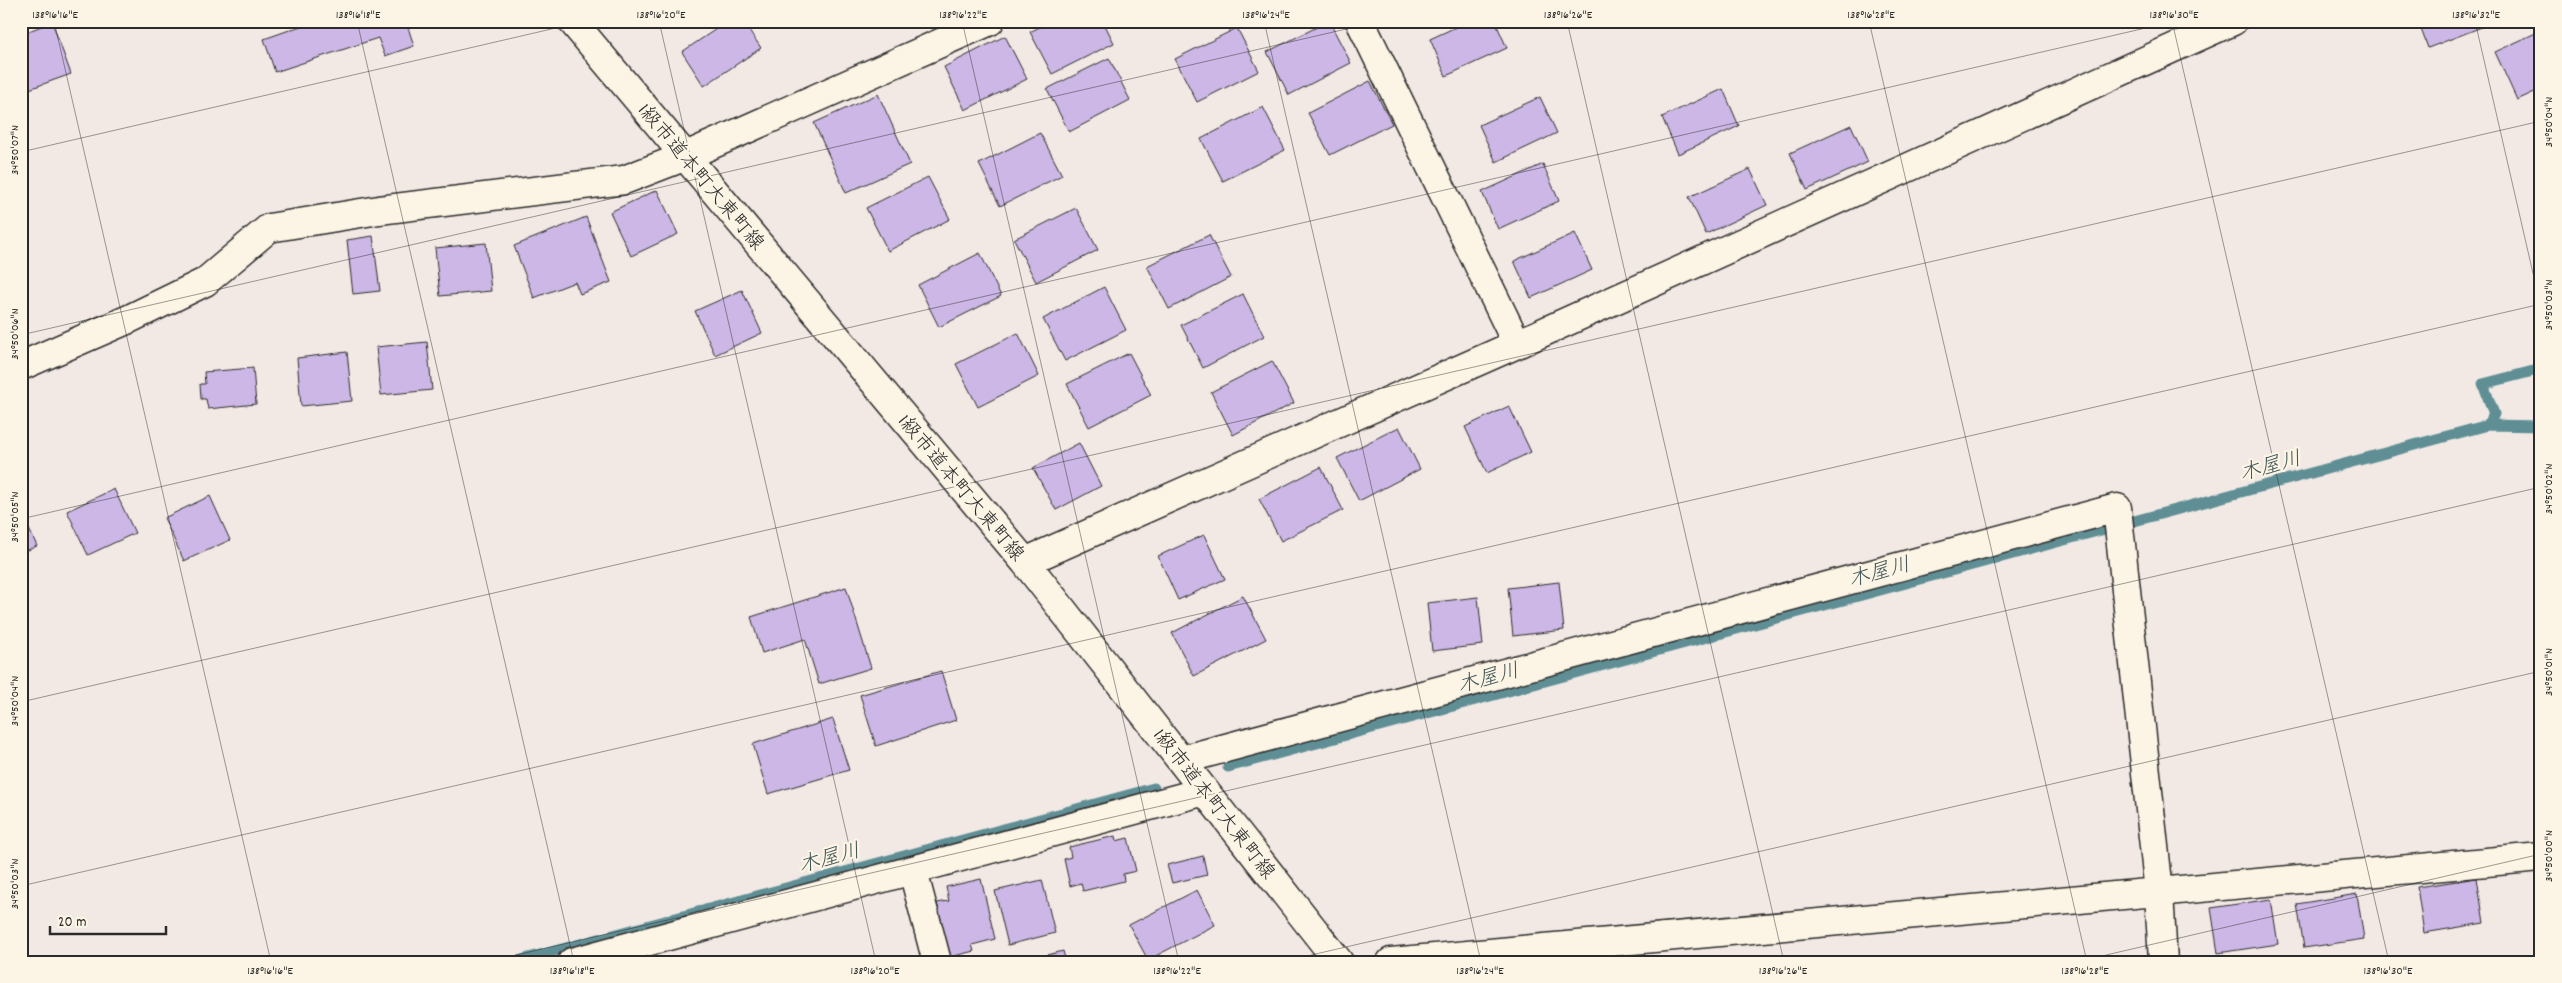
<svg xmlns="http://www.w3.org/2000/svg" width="2562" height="983" viewBox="0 0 2562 983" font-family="Dekko,'Klee One',sans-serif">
	<rect width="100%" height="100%" fill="#f2e9e5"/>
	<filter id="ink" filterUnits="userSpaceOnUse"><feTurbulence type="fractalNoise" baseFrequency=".02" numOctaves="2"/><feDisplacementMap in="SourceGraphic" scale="10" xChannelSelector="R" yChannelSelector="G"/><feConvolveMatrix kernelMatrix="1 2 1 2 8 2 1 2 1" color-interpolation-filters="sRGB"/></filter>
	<g filter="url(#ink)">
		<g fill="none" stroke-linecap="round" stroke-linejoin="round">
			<!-- stream -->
			<path stroke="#5f8f95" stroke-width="11" d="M2488,425L2494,414L2483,384L2541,369
				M1228,767L2488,425L2541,426
				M514,962L1154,788"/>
		</g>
		<!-- building -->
		<path fill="#ccb7e6" stroke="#2b2b2b" d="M315,21H406L414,46L385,56L378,38L275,72L264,39Z
			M728,21H743L761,48L704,86L682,52Z
			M1051,21H1103L1114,43L1052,74L1030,32Z
			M1153,21H1167L1156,27Z
			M1329,21L1351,63L1289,95L1267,52Z
			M1469,21H1495L1507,48L1446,76L1430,39Z
			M2418,21H2497L2428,48Z
			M52,22L71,74L21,92V34Z
			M1237,28L1259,71L1197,102L1175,59Z
			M2540,31L2541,89L2517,100L2495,52Z
			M1005,36L1027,79L965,110L944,67Z
			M1109,58L1130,100L1069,132L1047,89Z
			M1370,81L1392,124L1330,155L1308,113Z
			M1723,89L1739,126L1678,154L1662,117Z
			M878,94L910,164L846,193L814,123Z
			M1540,97L1557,133L1496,162L1479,125Z
			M1263,107L1285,150L1223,181L1201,139Z
			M1851,125L1868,162L1807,190L1790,153Z
			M1040,133L1062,175L1000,206L979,164Z
			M1543,164L1559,201L1498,229L1482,192Z
			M1750,169L1767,205L1706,234L1689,197Z
			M928,177L950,219L888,251L866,208Z
			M657,190L678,234L631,256L610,212Z
			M1076,208L1098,250L1036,282L1014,239Z
			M586,217L611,282L580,294L575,282L534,298L514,246Z
			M1575,233L1592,270L1531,298L1514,261Z
			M1209,235L1231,277L1169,309L1147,266Z
			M373,236L380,291L353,294L347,240Z
			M486,243L491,291L440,296L435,248Z
			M980,253L1001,296L939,327L918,285Z
			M1104,287L1126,330L1065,361L1043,319Z
			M742,290L762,333L715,355L695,311Z
			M1243,294L1264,336L1203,368L1181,325Z
			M1018,333L1039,376L978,407L956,364Z
			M427,342L432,390L381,395L376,347Z
			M347,352L352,401L301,406L297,358Z
			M1129,353L1151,395L1089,427L1067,384Z
			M1272,361L1294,403L1233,435L1211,392Z
			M253,368L256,404L208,409L206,399H201L200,384H205L204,372Z
			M1509,406L1531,452L1487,473L1465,427Z
			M1399,427L1420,469L1359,501L1337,458Z
			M1079,443L1101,486L1056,510L1033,468Z
			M1321,467L1343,510L1281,541L1259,499Z
			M114,489L135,533L88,555L67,511Z
			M210,496L230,540L184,561L164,518Z
			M21,512L37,546L21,553Z
			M1204,535L1225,579L1178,600L1158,556Z
			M1559,582L1564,630L1513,636L1508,588Z
			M846,587L871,668L819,684L805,639L762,653L751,617Z
			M1243,596L1266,639L1194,676L1172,633Z
			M1478,597L1483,645L1432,651L1427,603Z
			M941,671L956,720L876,746L860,695Z
			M833,719L849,770L768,794L753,744Z
			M1115,836L1116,841L1128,838L1136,871L1123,874L1124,881L1083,891L1081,883L1070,886L1064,859L1071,857L1069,847Z
			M1203,856L1207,875L1172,883L1167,865Z
			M2477,878L2484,923L2424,933L2417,887Z
			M981,879L995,939L972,945L974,951L950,957L937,903L949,901L946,887Z
			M1042,880L1055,933L1008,945L995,891Z
			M1197,890L1215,925L1148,960L1129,925Z
			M2357,894L2364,939L2304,948L2297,904Z
			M2271,899L2278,944L2218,953L2211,908Z
			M1063,951L1066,962H1041L1040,957Z"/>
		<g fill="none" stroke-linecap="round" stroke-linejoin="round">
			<!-- minor casing -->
			<g stroke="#2b2b2b" stroke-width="31">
				<path id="minor" d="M572,21L1025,562L1339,962
					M1360,21L1517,344
					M21,366L129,319L205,282L269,228L379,210L624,180L686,156L990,21
					M1025,562L1517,344L2233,21
					M1181,760L2117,508L2159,892L2163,962
					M913,871L937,962
					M572,962L1205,791
					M1391,962L2541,857"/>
			</g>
			<!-- minor -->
			<use href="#minor" stroke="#fcf5e5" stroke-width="28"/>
		</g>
	</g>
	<!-- ticks -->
	<path fill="none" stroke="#2b2b2b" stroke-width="1" stroke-opacity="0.45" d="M54,21L271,962M357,21L574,962M659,21L876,962M962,21L1179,962M1264,21L1481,962M1567,21L1784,962M1869,21L2087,962M2172,21L2389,962M2475,21L2541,308M21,152L586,21M21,335L1381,21M21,519L2176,21M21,702L2541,121M21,886L2541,304M486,962L2541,487M1281,962L2541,671M2076,962L2541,854"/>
	<g text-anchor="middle" stroke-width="4.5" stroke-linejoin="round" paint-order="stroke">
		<!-- street labels -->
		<g font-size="20" fill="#2b2b2b" stroke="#fcf5e5">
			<text transform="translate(702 176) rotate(50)" y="7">1級市道本町大東町線</text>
			<text transform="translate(962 487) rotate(50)" y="7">1級市道本町大東町線</text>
			<text transform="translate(1215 803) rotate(52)" y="7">1級市道本町大東町線</text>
		</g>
		<!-- water labels -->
		<g font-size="21" font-style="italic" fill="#405557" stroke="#fcf5e5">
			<text transform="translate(2270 465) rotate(-15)" y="7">木屋川</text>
			<text transform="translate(1879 571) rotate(-15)" y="7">木屋川</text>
			<text transform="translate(1488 677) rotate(-15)" y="7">木屋川</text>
			<text transform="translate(829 857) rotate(-15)" y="7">木屋川</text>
		</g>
	</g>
	<!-- margin -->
	<rect width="2562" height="983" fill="none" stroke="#fcf5e5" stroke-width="55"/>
	<!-- scale -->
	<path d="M50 926v8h116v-8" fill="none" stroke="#2b2b2b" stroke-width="2.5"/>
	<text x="58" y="926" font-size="15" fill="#2b2b2b" stroke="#fcf5e5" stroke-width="4" paint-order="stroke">20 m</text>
	<rect x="28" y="28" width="2506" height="928" fill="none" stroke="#2b2b2b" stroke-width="2"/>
	<g font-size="12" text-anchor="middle" fill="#2b2b2b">
		<text x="55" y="18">138°16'16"E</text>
		<text x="358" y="18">138°16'18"E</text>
		<text x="661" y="18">138°16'20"E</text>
		<text x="963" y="18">138°16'22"E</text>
		<text x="1266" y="18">138°16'24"E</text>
		<text x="1568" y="18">138°16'26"E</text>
		<text x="1871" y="18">138°16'28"E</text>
		<text x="2174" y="18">138°16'30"E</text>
		<text x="2476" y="18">138°16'32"E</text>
		<text transform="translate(2548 122) rotate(-90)" y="4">34°50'04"N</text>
		<text transform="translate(14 150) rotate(-90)" y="4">34°50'07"N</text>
		<text transform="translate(2548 305) rotate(-90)" y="4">34°50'03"N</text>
		<text transform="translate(14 334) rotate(-90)" y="4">34°50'06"N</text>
		<text transform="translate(2548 489) rotate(-90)" y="4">34°50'02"N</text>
		<text transform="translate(14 517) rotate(-90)" y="4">34°50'05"N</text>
		<text transform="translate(2548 672) rotate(-90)" y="4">34°50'01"N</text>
		<text transform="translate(14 701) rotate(-90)" y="4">34°50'04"N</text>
		<text transform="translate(2548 856) rotate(-90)" y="4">34°50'00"N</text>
		<text transform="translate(14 884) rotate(-90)" y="4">34°50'03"N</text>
		<text x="270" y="974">138°16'16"E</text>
		<text x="572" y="974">138°16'18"E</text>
		<text x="875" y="974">138°16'20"E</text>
		<text x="1177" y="974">138°16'22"E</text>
		<text x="1480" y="974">138°16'24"E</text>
		<text x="1783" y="974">138°16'26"E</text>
		<text x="2085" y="974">138°16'28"E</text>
		<text x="2388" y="974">138°16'30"E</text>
	</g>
</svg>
